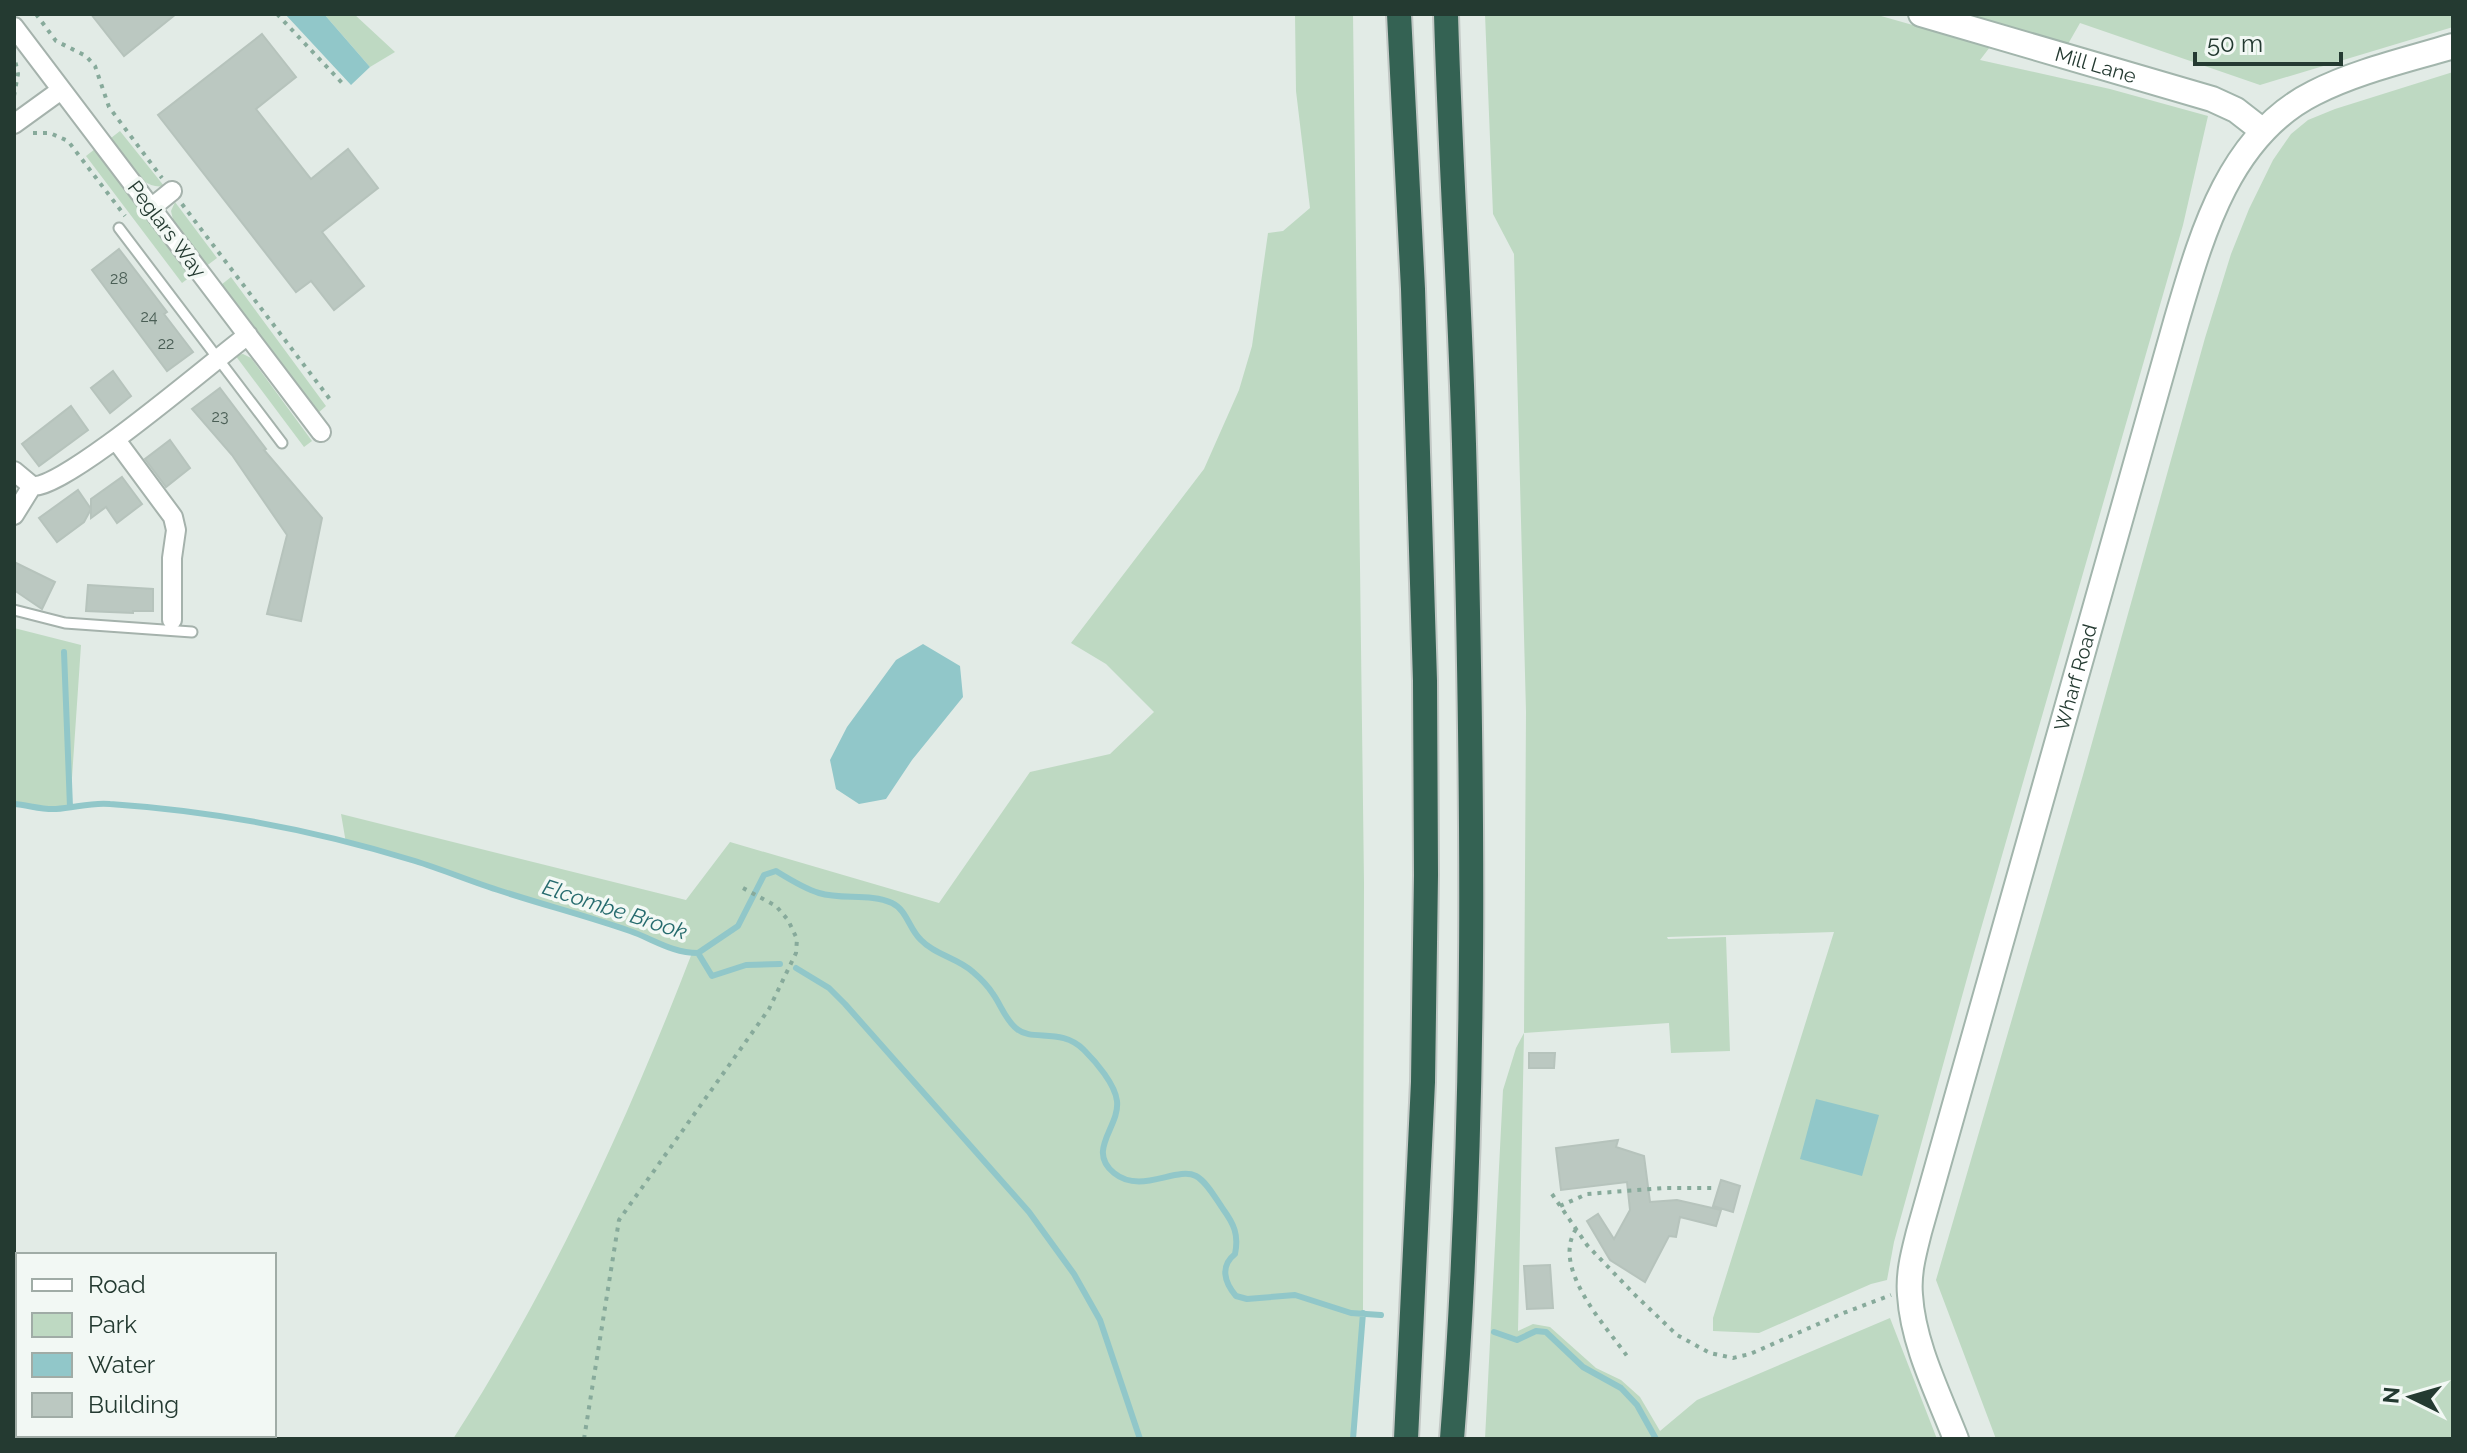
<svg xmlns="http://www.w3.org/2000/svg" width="2467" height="1453" viewBox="0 0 2467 1453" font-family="Raleway,sans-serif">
	<rect width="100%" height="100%" fill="#e2ebe6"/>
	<!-- green -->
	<path fill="#bed9c2" d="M324,14H354L395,52L370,67Z
		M1295,14H1353L1364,883L1363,1313L1353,1439H453C551,1287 627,1122 692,953C660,947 630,931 599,921C515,894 431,867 346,843L341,814L686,900L730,842L939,903L1030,772L1110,754L1154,712L1106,664L1071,643L1204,469L1239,390L1252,346L1268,233L1283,231L1310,208L1296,91Z
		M1485,14H1874L1990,47L1980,60L2110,89L2208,116L2183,225L1974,953L1894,1242L1887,1280L1871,1284L1759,1333L1713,1331V1318L1834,932L1667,937L1668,939L1726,937L1730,1051L1671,1053L1669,1023L1524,1033L1518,1331L1533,1324L1550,1327L1596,1368L1621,1380L1640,1397L1660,1431L1697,1400L1890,1318L1937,1439H1485L1503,1090L1516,1048L1524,1033L1526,712L1514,254L1493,214Z
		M1966,14H2453V27L2260,85L2080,23L2068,44Z
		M2453,72V1439H1996L1936,1280L2083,775L2205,338L2231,254L2249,209L2273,160L2291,134L2308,120L2335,109Z
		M120,131L164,186C139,191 123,155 111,138Z
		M95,149L190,277L182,283L86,156Z
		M175,202L217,258L205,267L174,224L171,211Z
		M231,277L326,406L317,414L221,285Z
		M243,354L251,358L312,441L304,447L235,355Z
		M14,628L81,645L70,807L56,809L14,804Z"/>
	<!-- water -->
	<path fill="#91c7c9" d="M285,14H324L370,67L351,85Z
		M923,644L960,666L963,697L912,760L886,799L859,804L836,789L830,760L847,727L896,660Z
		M1816,1099L1879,1115L1862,1176L1800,1159Z"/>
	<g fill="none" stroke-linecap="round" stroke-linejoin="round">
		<!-- stream -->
		<path stroke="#91c7c9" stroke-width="6" d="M64,652L70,807
			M14,804C28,805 42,810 56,809C75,808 91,802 110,804C214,811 315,830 415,861C444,870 472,882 501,891C544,905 587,916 630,931C653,939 672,953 698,953L738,926L764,875L776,871C789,879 805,889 819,893C842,900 870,893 892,903C907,910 909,929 921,940C935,955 958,958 973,972C980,978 988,986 993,994C1001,1005 1006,1021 1017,1029C1032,1042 1062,1027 1084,1050C1096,1062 1115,1084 1117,1101C1120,1127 1086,1150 1114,1173C1141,1195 1176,1166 1196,1176C1207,1182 1216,1199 1223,1209C1234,1224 1239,1235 1235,1254C1220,1266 1224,1282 1236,1296L1247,1299L1295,1295L1351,1313L1381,1315
			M698,953L712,976L746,965L780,964
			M796,968L829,988L845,1004L1029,1212L1074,1274L1100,1320L1140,1439
			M1494,1332L1517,1340L1536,1331L1546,1332L1583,1367L1621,1388L1637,1405L1656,1439
			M1353,1439L1363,1313"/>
	</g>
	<!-- building -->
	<path fill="#bbc8c1" stroke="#b6c3bc" stroke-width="2" d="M91,14H176L124,56Z
		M262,34L296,77L256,109L311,179L348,149L378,188L322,232L364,286L334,310L311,281L296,292L158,115Z
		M119,249L167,312L164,314L193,352L167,371L92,270Z
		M113,371L131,396L110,413L91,388Z
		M220,388L266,449L264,450L322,518L301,621L267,614L287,535L232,455L192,409Z
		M71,406L88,430L39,466L22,444Z
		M170,440L190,468L166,487L145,459Z
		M122,477L142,504L117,523L106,507L91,518V499Z
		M78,490L91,509L84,522L57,542L39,518Z
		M14,562L55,582L42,609L14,590Z
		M88,585L153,589V611H133V613L86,611Z
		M1529,1053H1555L1554,1068H1529Z
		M1618,1140L1616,1147L1644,1156L1650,1202L1677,1200L1721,1210L1716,1226L1680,1217L1676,1237L1669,1236L1645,1282L1610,1260L1587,1221L1598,1214L1614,1239L1630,1210L1627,1182L1561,1190L1556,1148Z
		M1721,1180L1740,1186L1733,1212L1713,1206Z
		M1550,1265L1553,1308L1527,1309L1524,1266Z"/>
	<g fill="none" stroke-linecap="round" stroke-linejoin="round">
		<!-- lane casing -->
		<g stroke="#a5b2ac" stroke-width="13">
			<path id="lane" d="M119,228L282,443
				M14,610L65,623L192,632"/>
		</g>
		<!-- street casing -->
		<g stroke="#a5b2ac" stroke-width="22">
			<path id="street" d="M14,27L321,432
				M14,124L61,90
				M151,208L172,191
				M116,440L173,517L176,530L172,558V620
				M14,471L32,486C64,490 214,360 248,335
				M14,515L32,486"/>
		</g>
		<!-- secondary casing -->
		<g stroke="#a2b5ac" stroke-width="28">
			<g id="secondary">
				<path id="s1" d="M1921,14L2212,99L2236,110L2263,131"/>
				<path id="s2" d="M1956,1439C1938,1393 1913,1344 1910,1295C1908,1273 1914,1252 1919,1232L2176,322C2201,237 2228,136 2314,93C2357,71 2407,60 2453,46"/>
			</g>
		</g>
		<!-- highway casing -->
		<g stroke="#c2c8c5" stroke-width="28">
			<path id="highway" d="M1399,14L1413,289L1425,681L1426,875L1423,1082L1406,1439
				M1446,14C1450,157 1460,300 1464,444C1473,775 1478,1108 1452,1439"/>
		</g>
		<!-- path -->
		<path stroke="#87aa9b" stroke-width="4" stroke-dasharray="4 6" stroke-linecap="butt" d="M36,14L56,41L86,56L95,66L109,107L162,178
			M277,14L343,84
			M14,96L18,74L15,60
			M33,133H50L68,141L125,216
			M182,204L332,402
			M1552,1194L1587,1245L1634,1294L1677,1335L1710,1353L1733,1358L1750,1354L1841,1314L1891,1295
			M1560,1206L1587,1194L1663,1188H1716
			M1576,1229C1551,1268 1605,1325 1627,1356
			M584,1439L619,1220L769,1009L796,953L797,939L788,920L776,906L743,888"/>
		<!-- lane -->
		<use href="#lane" stroke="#fff" stroke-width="9"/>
		<!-- street -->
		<use href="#street" stroke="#fff" stroke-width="18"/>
		<!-- secondary -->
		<use href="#secondary" stroke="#fff" stroke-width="24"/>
		<!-- highway -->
		<use href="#highway" stroke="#346253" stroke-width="24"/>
	</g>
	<g text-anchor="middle" stroke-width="7" stroke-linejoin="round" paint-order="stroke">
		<!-- number labels -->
		<g font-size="16" fill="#4a5e55">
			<text x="119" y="284">28</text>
			<text x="149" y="322">24</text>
			<text x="166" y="349">22</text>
			<text x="220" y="422">23</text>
		</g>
		<!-- street labels -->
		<g font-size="20" fill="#243a31" stroke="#f2f8f4">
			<text dy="7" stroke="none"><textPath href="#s1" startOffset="182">Mill Lane</textPath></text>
			<text transform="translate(167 229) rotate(53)" y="7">Peglars Way</text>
			<text dy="7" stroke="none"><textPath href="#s2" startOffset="792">Wharf Road</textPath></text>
		</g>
		<!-- water labels -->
		<g font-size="22" font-style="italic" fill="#266b6e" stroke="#f2f8f4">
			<text transform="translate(615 909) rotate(18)" y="8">Elcombe Brook</text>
		</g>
	</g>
	<!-- border -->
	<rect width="2467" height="1453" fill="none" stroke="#243a31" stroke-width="32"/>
	<!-- legend -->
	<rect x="16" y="1253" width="260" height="184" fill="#f2f8f4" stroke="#a0aca6" stroke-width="2"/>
	<rect x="32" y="1279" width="40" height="12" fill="#ffffff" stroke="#a0aca6" stroke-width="2"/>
	<text x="88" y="1293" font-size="24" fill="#243a31">Road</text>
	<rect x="32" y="1313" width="40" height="24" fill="#bed9c2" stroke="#a0aca6" stroke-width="2"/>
	<text x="88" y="1333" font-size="24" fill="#243a31">Park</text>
	<rect x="32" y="1353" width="40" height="24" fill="#91c7c9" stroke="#a0aca6" stroke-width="2"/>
	<text x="88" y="1373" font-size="24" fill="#243a31">Water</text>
	<rect x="32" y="1393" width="40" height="24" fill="#bbc8c1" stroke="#a0aca6" stroke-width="2"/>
	<text x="88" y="1413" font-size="24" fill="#243a31">Building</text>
	<!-- north arrow -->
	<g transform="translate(2411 1397) rotate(275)" stroke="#f2f8f4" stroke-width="6" paint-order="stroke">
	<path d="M0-6L14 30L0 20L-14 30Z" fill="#243a31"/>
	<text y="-12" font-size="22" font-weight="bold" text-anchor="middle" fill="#243a31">N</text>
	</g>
	<!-- scale -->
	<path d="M2195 52v12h146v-12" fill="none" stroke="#243a31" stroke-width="4"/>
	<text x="2207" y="52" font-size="24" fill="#243a31" stroke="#f2f8f4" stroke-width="6" paint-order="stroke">50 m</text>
</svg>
